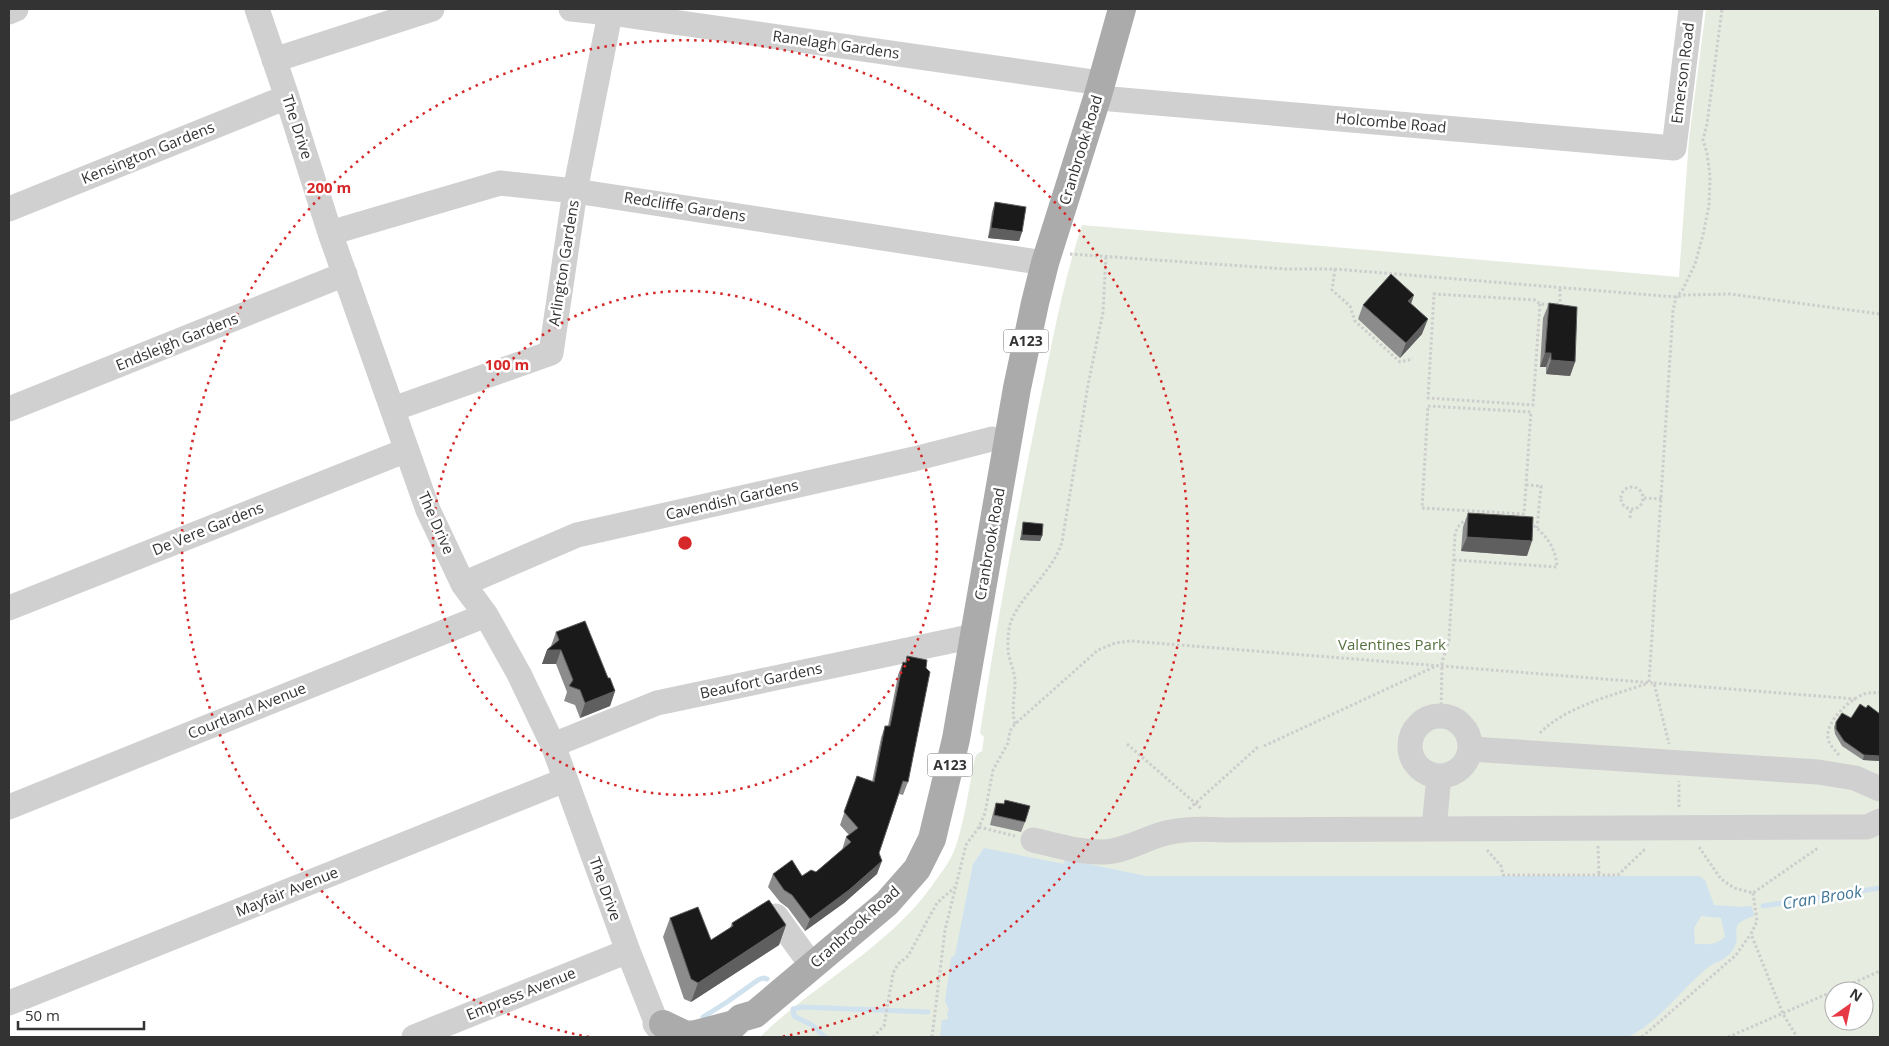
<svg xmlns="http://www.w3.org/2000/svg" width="1889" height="1046" viewBox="0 0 1889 1046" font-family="'Open Sans',sans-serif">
	<rect width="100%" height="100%" fill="#fff"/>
	<!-- green -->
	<path fill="#e6ecdf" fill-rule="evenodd" d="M1706,9H1880V1037H760C817,981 893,946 938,877C944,869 950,861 954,851C964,826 969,786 975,758L977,754L982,751L984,737L980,733C996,628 1015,524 1036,420C1050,355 1061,288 1082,225L1679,277L1689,139ZM1834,991H1864V1021H1834Z"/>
	<!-- water -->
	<path fill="#cfe2ee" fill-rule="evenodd" d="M984,848L1064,864L1065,859L1146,876H1699L1705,880L1714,905L1740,907L1752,906L1754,916C1723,926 1745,933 1732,951C1726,960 1715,962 1707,968C1680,991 1660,1021 1628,1037H940L942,1020L948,1019L947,1013L949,1010L945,1001L951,958L955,955L973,864ZM1701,916L1721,918L1725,936C1717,946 1707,944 1695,944L1694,928Z"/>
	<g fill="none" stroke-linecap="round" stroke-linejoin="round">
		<!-- stream -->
		<path stroke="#cfe2ee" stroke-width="5" d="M1763,906L1880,888
			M703,1017L727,1002L758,980L763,978L767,979
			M825,1037L812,1025L794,1016L793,1009L802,1007L928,1012"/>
		<!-- path -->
		<path stroke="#cdcdcd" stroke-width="3" stroke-dasharray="2.5 2.5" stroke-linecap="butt" d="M1070,254L1286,269H1335L1676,297L1685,295L1730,294L1880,314
			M1335,269L1332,290L1350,306L1355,321L1400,362L1413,359
			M1540,304L1533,405L1428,398L1434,294L1535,300L1540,304L1557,305L1560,302V288
			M1428,406L1531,412L1524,514L1422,508Z
			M1526,485L1541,486L1537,528
			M1621 498a11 11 0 1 1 22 0a11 11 0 1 1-22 0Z
			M1644,498L1662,499
			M1630,518L1631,509
			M1454,560L1557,567C1556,548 1546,534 1530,523
			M1649,682L1673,311L1676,297L1682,291L1695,264L1703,235L1709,205L1710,176L1707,153L1703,140L1707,124L1722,9
			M1654,683L1856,699
			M1441,715L1442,662L1449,641L1455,535C1457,527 1460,523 1467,520
			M1015,724C1011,709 1015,696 1015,682C1015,673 1011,665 1009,656C1007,647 1008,638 1009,629C1014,600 1052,575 1062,542L1088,385L1103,312L1106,256
			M1540,733C1565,707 1613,695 1646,684
			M1127,744L1202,809
			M1264,746L1436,666
			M1839,755C1835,750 1829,745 1828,738C1825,722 1850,699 1864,694C1870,692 1875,693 1880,693
			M1679,807V781
			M1189,809L1259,746
			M979,827L1015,836
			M1598,846L1599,875
			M1699,847L1721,879L1734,888L1753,893L1818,848
			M1487,850L1501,866L1503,875H1618L1645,849
			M1753,893L1757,921L1751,934L1783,1014L1797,1037
			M1835,991L1880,971
			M873,1037L884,1026L893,973L898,964L908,956L937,903L955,887
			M932,1037L945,930L966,845L979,827L985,813L993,770L1008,743L1010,731L1015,724L1098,650L1115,643L1130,641L1654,683L1669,744
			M1642,1037L1736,955L1750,935
			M1728,1037L1834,991"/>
		<!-- minor -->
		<path stroke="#d0d0d0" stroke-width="25" d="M257,9L287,97L330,233L428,510L463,584L486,615L519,674L553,745L628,951L655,1019V1024L665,1037
			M571,9L610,13L1101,83
			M9,12L16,9
			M274,60L432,9
			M1098,95L1111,99L1674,148L1691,9
			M9,209L287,97
			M330,233L500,183L575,191L1045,263
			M9,409L345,274
			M393,409L551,353L575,191L611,9
			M463,584L577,535L914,459L992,439L1007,443
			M9,608L407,450
			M1410 746a30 30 0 1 1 60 0a30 30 0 1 1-60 0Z
			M553,745L657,703L974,636
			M1471,749L1818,772L1855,778L1880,789
			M9,807L486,615
			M1434,829L1439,776
			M1033,840C1056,845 1080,853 1104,852C1123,851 1141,841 1159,835C1181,828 1204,829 1227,830L1847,827H1867L1880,821
			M776,916L812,966
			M9,1003L565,780
			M414,1037L628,951"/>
		<!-- major -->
		<path stroke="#ababab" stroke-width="28" d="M663,1024L684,1034L692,1035L734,1024
			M721,1037L741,1018L755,1014L887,903L917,869L932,839L956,739L1017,388L1035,303L1045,263L1098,95L1122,9"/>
	</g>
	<!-- wall -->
	<path fill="#8c8c8c" d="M995,202L1022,232L1019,241L988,238L992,212Z
		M1549,303L1575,362L1570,376L1546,374V367H1540L1543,318Z
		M1411,304L1422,334L1400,358L1358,319L1363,305Z
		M1468,513L1527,556L1461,551L1463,527Z
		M1023,522L1042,536L1040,541L1020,540L1022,527Z
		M556,632L608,678L615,691L610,706L580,718L575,705L564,701L567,692L556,664H542L547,650L551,646Z
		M907,656L908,782L903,795L899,794L879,853L877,874L844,903L805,931L788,908L780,902L768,887L773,874L802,876L816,872L842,850L846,837L849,835L840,825L857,776L872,782L881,738L885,726H888L898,675L903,662L905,663Z
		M1866,708L1880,714V761L1863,760L1842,746L1835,734L1834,727L1836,722L1851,718Z
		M1005,800L1025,822L1021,832L990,825L993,813L996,803L1004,804Z
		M670,918L711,940L730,928L732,923L786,925L779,945L691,1002L684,999L663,937Z"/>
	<!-- shaded-wall -->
	<path fill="#5f5f5f" d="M991,228L1022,232L1019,241L988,238Z
		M1414,295L1409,310L1408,301Z
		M1428,319L1422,334L1400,358L1406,343Z
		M1545,353H1551L1546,367H1540Z
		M1551,360L1575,362L1570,376L1546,374Z
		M1022,535L1042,536L1040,541L1020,540Z
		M1467,537L1532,541L1527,556L1461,551Z
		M547,650H561L556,664H542Z
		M615,691L610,706L580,718L585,703Z
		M1864,755L1880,756V761L1863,760Z
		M882,861L877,874L844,903L805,931L810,919Z
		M786,925L779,945L691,1002L698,983Z"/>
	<!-- building -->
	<path fill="#1a1a1a" stroke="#5f5f5f" d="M995,202L1026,207L1022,232L991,228Z
		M1391,274L1414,295L1408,301L1428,319L1406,343L1363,305Z
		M1549,303L1577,307L1575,362L1551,360V353H1545Z
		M1468,513L1533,517L1532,541L1467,537Z
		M1023,522L1043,524L1042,536L1022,535Z
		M585,621L608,678H610L615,691L585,703L580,690L569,686L573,680L561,650H547L559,640L556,632Z
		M907,656L927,660L926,668L930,672L908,782L903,781L879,853L882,861L849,890L810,919L792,895L784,890L773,874L792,860L802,876L811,870L816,872L851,842L846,837L858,828L844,812L857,776L874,782L885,726H890L903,662L906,663Z
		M1860,704L1866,708L1868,705L1880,714V756L1864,755L1844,741L1836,729V722L1842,713L1851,718Z
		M1005,800L1030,806L1025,822L994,815L996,803L1004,804Z
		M769,900L786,925L698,983L691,979L670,918L698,907L711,940L733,926L732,923Z"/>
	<!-- distance rings -->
	<g fill="none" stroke="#d62828" stroke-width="2.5" stroke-dasharray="2.5 5">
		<circle cx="685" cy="543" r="252"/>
		<path d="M589 1037A503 503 0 1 1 781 1037"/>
	</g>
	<g text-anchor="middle" stroke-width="5" stroke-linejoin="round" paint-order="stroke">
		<!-- shield labels -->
		<g fill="#fff" stroke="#707070" stroke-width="1">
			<rect x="1003.5" y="329.5" width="45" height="23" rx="4"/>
			<rect x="927.5" y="753.5" width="45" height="23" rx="4"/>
		</g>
		<g font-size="14" font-weight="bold" fill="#333">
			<text x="1026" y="346">A123</text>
			<text x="950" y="770">A123</text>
		</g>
		<!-- street labels -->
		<g font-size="15" fill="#333" stroke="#fff">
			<text transform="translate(836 45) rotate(8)" y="5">Ranelagh Gardens</text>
			<text transform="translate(1683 73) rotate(-83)" y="5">Emerson Road</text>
			<text transform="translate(1391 123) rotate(5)" y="5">Holcombe Road</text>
			<text transform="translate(297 127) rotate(72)" y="5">The Drive</text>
			<text transform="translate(1081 150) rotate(-73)" y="5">Cranbrook Road</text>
			<text transform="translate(148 153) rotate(-22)" y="5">Kensington Gardens</text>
			<text transform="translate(685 207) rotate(9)" y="5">Redcliffe Gardens</text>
			<text transform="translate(564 263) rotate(-81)" y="5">Arlington Gardens</text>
			<text transform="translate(177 342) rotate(-22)" y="5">Endsleigh Gardens</text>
			<text transform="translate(732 500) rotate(-13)" y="5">Cavendish Gardens</text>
			<text transform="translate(436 523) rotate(66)" y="5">The Drive</text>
			<text transform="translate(208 529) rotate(-22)" y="5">De Vere Gardens</text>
			<text transform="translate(990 544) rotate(-80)" y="5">Cranbrook Road</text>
			<text transform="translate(761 681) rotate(-12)" y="5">Beaufort Gardens</text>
			<text transform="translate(247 711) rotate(-22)" y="5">Courtland Avenue</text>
			<text transform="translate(605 889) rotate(70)" y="5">The Drive</text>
			<text transform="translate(287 892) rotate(-22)" y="5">Mayfair Avenue</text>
			<text transform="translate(855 927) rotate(-42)" y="5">Cranbrook Road</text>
			<text transform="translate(521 994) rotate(-22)" y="5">Empress Avenue</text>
		</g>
		<!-- park labels -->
		<g font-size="15" fill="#56703f" stroke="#fff">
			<text x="1392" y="650">Valentines Park</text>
		</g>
		<!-- water labels -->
		<g font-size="16" font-style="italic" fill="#3f7597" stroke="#fff">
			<text transform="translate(1822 897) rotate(-9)" y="6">Cran Brook</text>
		</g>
	</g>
	<circle cx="685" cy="543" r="8" fill="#d62828" stroke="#fff" stroke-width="2.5"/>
	<g font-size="15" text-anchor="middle" font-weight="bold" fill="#d62828" stroke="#fff" stroke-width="5" stroke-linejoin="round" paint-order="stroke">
		<text x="329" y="193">200 m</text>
		<text x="507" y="370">100 m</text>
	</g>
	<!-- border -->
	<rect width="1889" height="1046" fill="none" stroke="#333333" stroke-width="20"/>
	<!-- north arrow -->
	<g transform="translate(1849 1006) rotate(33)"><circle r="24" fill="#ffffff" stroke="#adadad"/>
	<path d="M0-4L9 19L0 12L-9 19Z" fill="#e63946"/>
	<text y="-8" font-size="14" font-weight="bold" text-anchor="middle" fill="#333333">N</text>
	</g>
	<!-- scale -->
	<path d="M18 1021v8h126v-8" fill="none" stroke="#333333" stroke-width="2.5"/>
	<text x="25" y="1021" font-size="15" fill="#333333" stroke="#ffffff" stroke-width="4" paint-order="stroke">50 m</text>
</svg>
